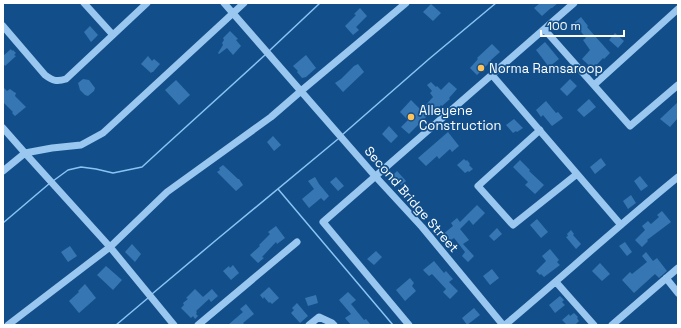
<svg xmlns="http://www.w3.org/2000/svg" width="681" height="328" viewBox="0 0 681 328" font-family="'Space Grotesk',sans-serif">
	<rect width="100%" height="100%" fill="#124f8a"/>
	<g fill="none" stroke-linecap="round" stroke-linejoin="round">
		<!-- stream -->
		<path stroke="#8ac3f4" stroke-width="1.5" d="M269,51L320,3
			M342,135L429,59L496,3
			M53,181L68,170L81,167L96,169L113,173L142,167L166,145L265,55
			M278,189L393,325
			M3,223L50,183
			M152,294L215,241L338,139
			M116,325L148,298"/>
	</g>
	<!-- building -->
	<path fill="#3676b2" d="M540,3H558L552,8H551L542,16L534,8Z
		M431,4L441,13L433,21L423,12Z
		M360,8L367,16L356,27L359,30L353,35L345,26L356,15L354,14Z
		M581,17L588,26L587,27L610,53L604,59L603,58L593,69L582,59L590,50L583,40L586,38L574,23Z
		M90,26L98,35L91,42L84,32Z
		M230,31L238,39L236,40L241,46L233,55L227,48L219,54L218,53L223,45L222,43L224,40L223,38Z
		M615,33L624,41L618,48L609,40Z
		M545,42L559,59L549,67L536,50Z
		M492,44L500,52L491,60V61L477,75L470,68L478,59L477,58Z
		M11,49L12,51L13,50L16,53L14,55L16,56L5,66L3,63V56Z
		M306,55L316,68L306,77L302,78L297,72L298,71L293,66Z
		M148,56L152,61L154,59L160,64L153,72H152L151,73L141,64Z
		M358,64L364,72L343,92L335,83L341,79L354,66Z
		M83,79L89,80L95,88L94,91L88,96L85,95L80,90L78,83Z
		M570,79L577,86L567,96L560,89Z
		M176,80L190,95L179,105L165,90Z
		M431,82L436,87L437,86L441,90L449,82L457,89L449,98L450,99L442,106L441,105L431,116L429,114L409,134L401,127L408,120L400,112L411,100L421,110L433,97L430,93L432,91L427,85Z
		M3,87L7,91L10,89L14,92L16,93L15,96L26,107L15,116L12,113L13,112L3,102Z
		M589,99L596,107L584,117L577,110Z
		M546,101L556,113L558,112L563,118L552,126L543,115L541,117L536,110Z
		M678,102V118L670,127L660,119Z
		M514,119L523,128L517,132L516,131L513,133L506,125Z
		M389,126L398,136L391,143L382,134Z
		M448,132L459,146L452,152L450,149L439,159L437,156L426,166L418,158Z
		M273,136L281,145L274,151L267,142Z
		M601,158L606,165L595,174L590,167Z
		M464,159L466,161L467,160L470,164L469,165L473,169L469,172L468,171L465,173L457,165Z
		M520,160L530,170L529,171L544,185L535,194L525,185L528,182L513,167Z
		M223,165L238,179H239L243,185L236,191L217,172L220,170L219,168Z
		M397,171L406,181L401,185L392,176Z
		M640,176L648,186L641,191L634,181Z
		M315,177L319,184L329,196L324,201L321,198L309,208L302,199L314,189L308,181Z
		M336,177L344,186L338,191L330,182Z
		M631,195L636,203L628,209L623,201Z
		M477,205L485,213L473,225L469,220L460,229L469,240L463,244L474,256L468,262L462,256L465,252L454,238L448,242L442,235L453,226L451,223L457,218L460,222Z
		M662,211L671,222L647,240L648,241L642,247L635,240L645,230L642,226L648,221L651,224L659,217L657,215Z
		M537,219L548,232L541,238L530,225Z
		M276,226L285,238L277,244L276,242L262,257L264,258L258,263L250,255L260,246L259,245L270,234L268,232Z
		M497,228L502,234L494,241L489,236Z
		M571,230L574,234L573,235L581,244L576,249L566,237L568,236L567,234Z
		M625,242L632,252L627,256L619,246Z
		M132,244L141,254L135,262L125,252Z
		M70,246L77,256L68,262L61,252Z
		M550,249L559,260L557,262L560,265L544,277L541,274L540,275L536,271L546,261L542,256Z
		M376,251L382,257L374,265L367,259Z
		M646,252L653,261L657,258L667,271L659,278L655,274L634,293L622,280L630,272L632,274L647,262L642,256Z
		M434,261L444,273L446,271L453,279L449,282L458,291L450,299L443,292L446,289L432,274L429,276L423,270Z
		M600,263L610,274L602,281L592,271Z
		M233,265L239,273L231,280L223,271L229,266L230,268Z
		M106,266L122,280L113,290L97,275Z
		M492,269L499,278L490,285L483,276Z
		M410,278L414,283L412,286L416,291L405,301L396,290Z
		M85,284L96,298L79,313L69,301L79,292L78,291Z
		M269,287L279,298L272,304L270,302L269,303L264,297L263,299L260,295Z
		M195,289L203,297L212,289L218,296L211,302L209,299L196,311L197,312L196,314L198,316L195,319L193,316L191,318L181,308L184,305L183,303L188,299L186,298Z
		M348,292L356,300L351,304L364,320L366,319L371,325H351L345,318L351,314L339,300Z
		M316,295L318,303L308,306L305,298Z
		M560,296L564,300L562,302L565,305L555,313L549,305Z
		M297,303L308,316L300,323L291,313L294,310L292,308Z
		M246,304L254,314L243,323L245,325H228L243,312L240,309Z
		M474,308L480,315L467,325L462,318Z
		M574,313L578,317L577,318L579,321L575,325H567L562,320L569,314L570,316Z"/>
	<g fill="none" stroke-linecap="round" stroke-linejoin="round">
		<!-- minor -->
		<path stroke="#99c7f0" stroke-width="7" d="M84,3L113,35
			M224,3L375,176L422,227L503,325
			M3,26L45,75C53,81 57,82 66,79L147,3
			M544,29L630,126L678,85
			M492,75L621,225
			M594,85L678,9
			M3,128L25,153L110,247L174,325
			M540,130L478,186L513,225L577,174
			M3,171L25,153L52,148L81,145L103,133L244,3
			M666,278L678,293
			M556,282L594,325
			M8,325L110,247L167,192L271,117L301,91L406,3
			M198,325L297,242
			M309,325L319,317L332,323L334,325
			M409,325L323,222L574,3
			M505,325C563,276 619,225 678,177
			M612,325L678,268"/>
	</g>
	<!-- markers -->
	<g fill="#ffc258" stroke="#124f8a" stroke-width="1.5">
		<circle cx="481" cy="68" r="4"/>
		<circle cx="411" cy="117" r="4"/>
	</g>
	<g text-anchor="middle" stroke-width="3.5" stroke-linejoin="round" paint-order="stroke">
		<!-- poi labels -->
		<g font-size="13" fill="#fff" stroke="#124f8a" text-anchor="start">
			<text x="489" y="73">Norma Ramsaroop</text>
			<text x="419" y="115">Alleyene<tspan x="419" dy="15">Construction</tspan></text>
		</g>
		<!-- street labels -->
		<g font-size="13" fill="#fff" stroke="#124f8a">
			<text transform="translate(412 199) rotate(49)" y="5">Second Bridge Street</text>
		</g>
	</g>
	<!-- border -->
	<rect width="681" height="328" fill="none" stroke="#ffffff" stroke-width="8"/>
	<!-- scale -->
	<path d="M541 30v6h83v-6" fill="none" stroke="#ffffff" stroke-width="2"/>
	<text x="547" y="30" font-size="12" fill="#ffffff" stroke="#124f8a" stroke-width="3" paint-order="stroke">100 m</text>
</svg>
